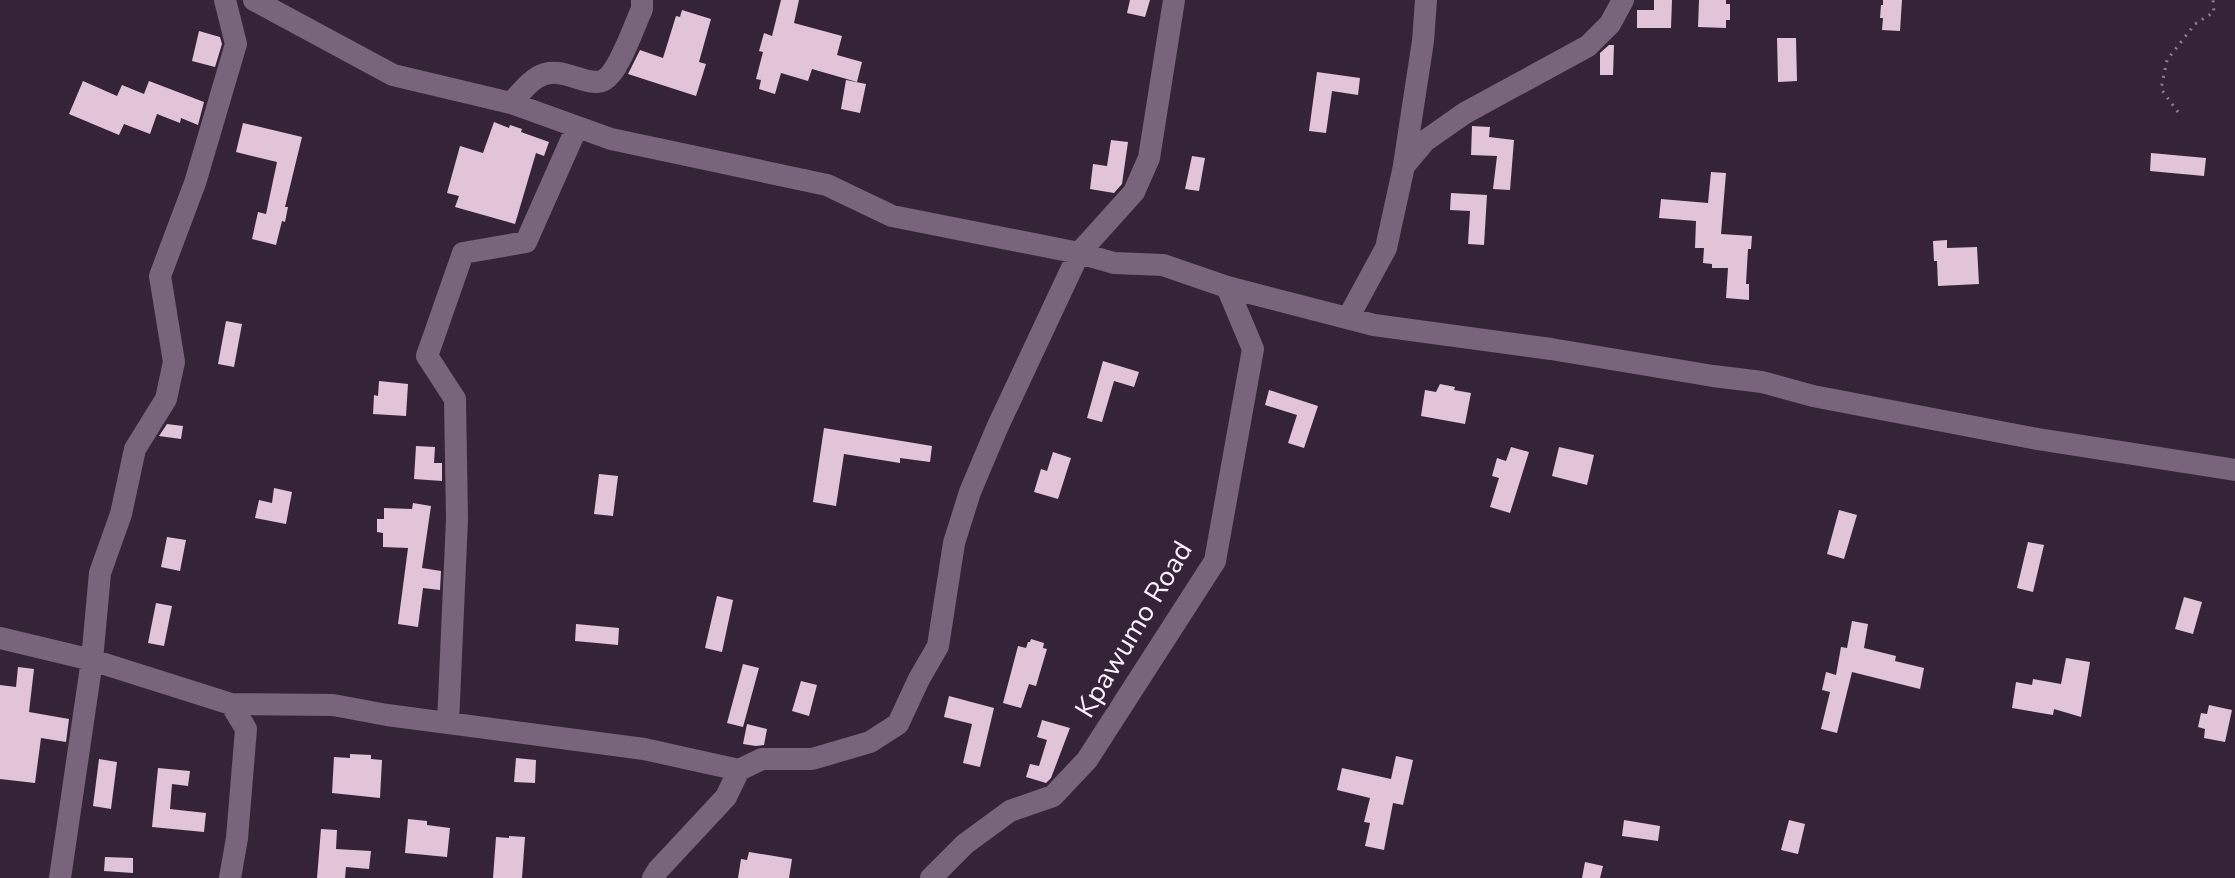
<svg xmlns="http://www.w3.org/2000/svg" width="2235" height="878" viewBox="0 0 2235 878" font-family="'Nunito Sans',sans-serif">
	<rect width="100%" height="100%" fill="#352437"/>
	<!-- building -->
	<path fill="#e1c4d8" d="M781,0H799L794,23L842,36L837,55L862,62L857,82L812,69L808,81L781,73L775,94L759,89L761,80L756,79L763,52L759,51L764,33L772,36Z
		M1130,0H1150L1145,17L1127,13Z
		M1654,0H1672L1671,28H1637V10H1654Z
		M1699,0H1726V4H1730V20H1726V28L1698,27Z
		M1883,0H1902L1900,31L1882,30L1883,18H1880L1881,5H1883Z
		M682,10L711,19L699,62L706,64L696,96L628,74L640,50L663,58L676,16L680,17Z
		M199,31L220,37L222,44L215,67L192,61Z
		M1777,38H1796L1797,81L1778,82Z
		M1609,45H1614L1613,75H1600V53Z
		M1317,72L1360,78L1358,95L1332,91L1326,133L1309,131Z
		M846,80L866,84L860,113L841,109Z
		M83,81L117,96L122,85L144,94L149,81L204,102L198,125L181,118L180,123L157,114L150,134L124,124L119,135L69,114Z
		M494,122L509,128L510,125L522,129L521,132L549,142L544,156L536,153L515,224L455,207L459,196L447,193L460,146L483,153Z
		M243,123L302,137L285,207H288L285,222L282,221L276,245L252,239L258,212L266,214L277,162L236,152Z
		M1472,126L1490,127L1489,137L1514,140L1510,190L1493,189L1497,156L1471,155Z
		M1111,140L1128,142L1122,184L1114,193L1090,189L1093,164L1107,166Z
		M2151,153L2206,158L2204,176L2150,171Z
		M1192,156L1205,158L1199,191L1185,189Z
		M1711,172L1726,173L1721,234L1752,236L1751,249H1748L1746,284H1749V300L1726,298L1728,268H1712V264L1703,263L1704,248H1695L1696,221L1659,218L1661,199L1708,203Z
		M1451,193L1487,195L1484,245L1468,244L1470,211L1450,210Z
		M1947,240V248L1977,247L1979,284L1938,286L1937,261H1934L1933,241Z
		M226,321L242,324L234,367L218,364Z
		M1103,361L1139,372L1134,387L1114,381L1102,422L1087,418Z
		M379,381L408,384L406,416L373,414L374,395L378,396Z
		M1440,384L1455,387L1454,390L1471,393L1465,424L1421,416L1425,390L1436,392Z
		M1269,390L1318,406L1304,448L1288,443L1297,415L1265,405Z
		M167,424L183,426L181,439L159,436Z
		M824,428L932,446L930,462L900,458V463L844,454L836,506L813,502Z
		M416,446L435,447L434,463H442V481L414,479Z
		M1511,447L1529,452L1510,513L1490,507L1499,478L1492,476L1497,458L1506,461Z
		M1559,447L1594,455L1587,485L1552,476Z
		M1053,452L1071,458L1058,499L1034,492L1041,469L1047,471Z
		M599,474L618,476L613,516L594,514Z
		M274,488L292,492L286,524L255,518L259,500L272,503Z
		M413,503L431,506L422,568L441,571L440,590L423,588L418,627L398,624L408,548L383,547V533L377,532V519H384V508L412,509Z
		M1839,510L1857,515L1844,559L1827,554Z
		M167,537L186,540L180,571L161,567Z
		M2028,542L2044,545L2033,592L2017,588Z
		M717,596L733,600L722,652L705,648Z
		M2184,597L2202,602L2193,634L2175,629Z
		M156,603L172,606L164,646L148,643Z
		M1852,621L1868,624L1864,648L1896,656L1895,661L1924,668L1920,689L1852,672L1837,733L1821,729L1830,692L1822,690L1826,672L1836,675L1841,647L1847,648Z
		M576,624L619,628L618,645L575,641Z
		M1031,639L1044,643L1043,648L1047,649L1036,686L1029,684L1021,708L1003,703L1018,646L1026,648L1028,642H1030Z
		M2066,658L2090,662L2081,717L2054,709L2053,715L2012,708L2016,682L2032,685L2033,679L2061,684Z
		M743,664L759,668L743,727L727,723Z
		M18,667L34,669L29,712L69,719L66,742L41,738L35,783L0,779V685L16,687Z
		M801,681L817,685L809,716L792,711Z
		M949,696L994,708L980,767L963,763L972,724L944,717Z
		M2209,705L2232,710L2225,742L2204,738L2205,729L2198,727L2201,713L2207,714Z
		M1042,720L1070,728L1051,778L1046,783L1026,777L1030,764L1039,766L1047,740L1037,737Z
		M747,724L767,729L764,745L756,746L743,744Z
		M350,754L371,755V759L382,760L380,798L332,793L334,757L350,758Z
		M1396,756L1413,760L1403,805L1393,803L1384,850L1365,846L1370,823L1364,822L1370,798L1337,790L1342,768L1391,779Z
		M516,758L536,760L535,783L514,782Z
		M99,759L117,762L111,809L93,806Z
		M158,768L190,771L188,786L172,784L170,809L206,813L204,832L152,827Z
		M408,819L427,821V825L450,828L447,857L405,853Z
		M1624,820L1660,826L1658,841L1622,836Z
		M1789,820L1805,824L1798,854L1781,850Z
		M321,829L337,830L336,849L371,851L369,869L346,867L345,878H317Z
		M509,836L525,837L522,878H493L496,837L509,838Z
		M749,852L792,859L789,878H738L741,859L747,860Z
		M105,857L133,858V873L104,871Z
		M1585,862L1603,866L1600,878H1582Z"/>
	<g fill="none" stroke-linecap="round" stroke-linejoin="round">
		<!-- path -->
		<path stroke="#8c7d8e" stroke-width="3" stroke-dasharray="2 6" stroke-linecap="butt" d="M2178,112L2161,89L2167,60L2195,24L2214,12L2213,0"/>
		<!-- minor -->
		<path stroke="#78647b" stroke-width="22" d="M254,0L393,75L511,103L611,139L827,185L892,216L1079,253L1114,263L1163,265L1227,287L1374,325L1551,349L1713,376L1762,382L1813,396L2032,438L2235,470
			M511,103C519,95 528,82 538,77C561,63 587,89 604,80C619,72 634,26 642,9V0
			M1404,165L1423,41L1426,0
			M1348,318L1386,248L1404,166L1425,141L1465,113L1588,46L1610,24L1623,0
			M0,638L92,660L231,704L333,705L387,715L644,749L739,770
			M448,723L457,519L455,399L427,356L463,253L526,242L577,127
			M60,878L92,660L100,573L121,514L135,449L166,399L174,362L160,276L195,183L236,44L225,0
			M230,878L237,838L246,729L231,704
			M653,878L658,870L726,797L739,770L762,759H812L870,742L898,724L919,679L938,646L954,543L970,492L997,428L1079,253L1134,192L1149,158L1174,0
			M931,878L965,844L1010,811L1053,796L1087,760L1215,561L1253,349L1227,287"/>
	</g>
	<g text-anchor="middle" stroke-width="8" stroke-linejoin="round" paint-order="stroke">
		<!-- street labels -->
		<g font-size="28" fill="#fbf0fd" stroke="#352437">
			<text transform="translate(1133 629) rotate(-59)" y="10">Kpawumo Road</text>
		</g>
	</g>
</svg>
